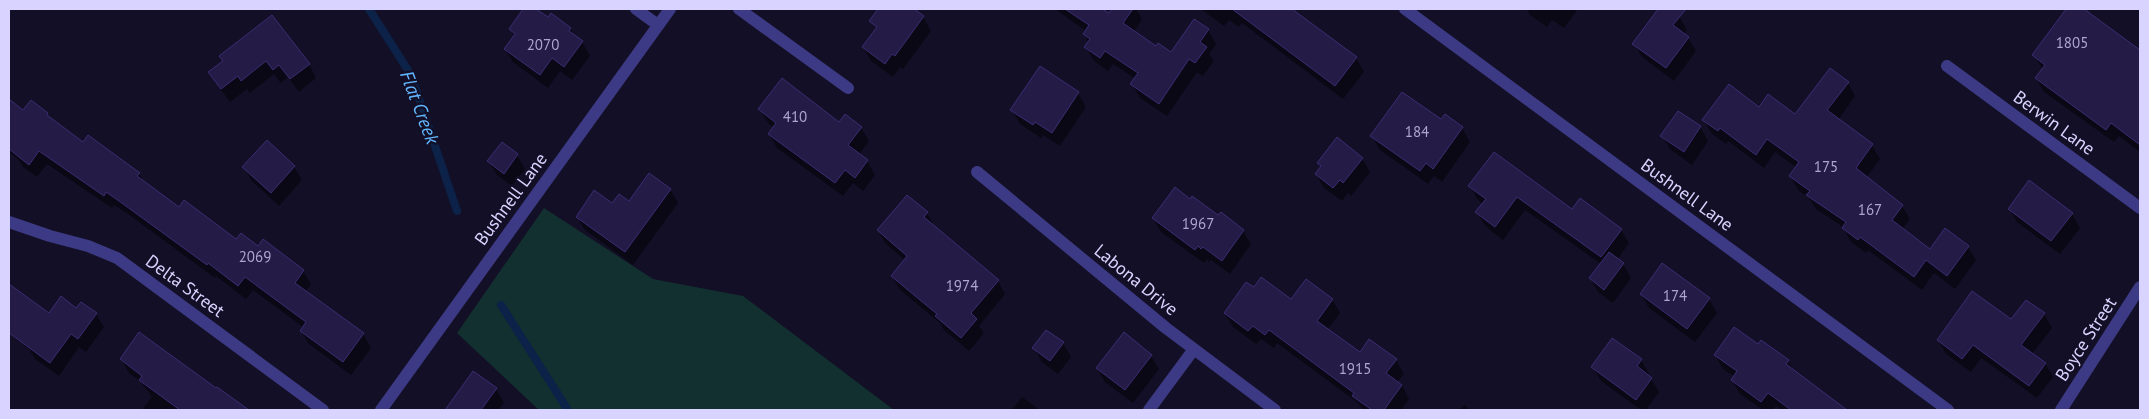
<svg xmlns="http://www.w3.org/2000/svg" width="2149" height="419" viewBox="0 0 2149 419" font-family="'PT Sans',sans-serif">
	<rect width="100%" height="100%" fill="#130f26"/>
	<!-- green -->
	<path fill="#12302f" d="M544,208L653,279L743,296L894,410H539L457,333Z"/>
	<!-- shadow -->
	<path fill="#0007" d="M525,9H534L548,19L570,28L575,37L582,42L590,56L572,80L560,71L548,88L513,62L505,49L514,36L510,29Z
		M889,9H912L923,17L931,31L903,69L900,67L893,77L871,61L863,47Z
		M1055,9H1100L1109,15L1114,9H1136L1142,19L1134,32L1157,48L1172,54L1208,30L1216,44L1209,54L1214,61L1203,76L1197,72L1167,116L1140,98L1132,84L1136,79L1113,64L1108,71L1094,61L1086,47L1089,43L1084,34L1086,31Z
		M1201,9H1290L1356,58L1364,72L1343,99L1242,23L1239,27L1229,20L1224,26Z
		M1527,9H1578L1564,28L1552,20L1547,27L1530,15Z
		M1659,9H1669L1679,16L1687,30L1684,34L1688,38L1696,51L1674,81L1642,57L1634,44Z
		M2068,9H2082L2140,51V152L2119,136L2114,142L2044,92L2036,78L2043,70L2034,55Z
		M221,57L309,64L316,78L299,92L288,77L281,83L274,74L250,93L247,89L230,102L209,73L224,62Z
		M1848,83L1855,96L1838,120L1872,145L1880,159L1866,178L1902,206L1910,219L1902,230L1931,250L1968,247L1976,260L1955,289L1934,273L1922,290L1868,250L1866,253L1851,242L1843,227L1816,209L1809,198L1798,190L1790,176L1796,167L1775,152L1764,168L1728,141L1726,144L1712,134L1704,120L1759,109L1796,116Z
		M1078,93L1086,107L1060,146L1043,135L1041,138L1020,124L1012,110Z
		M9,100L24,111L47,114L51,119L84,144L139,173L143,181L180,208L237,241L258,248L303,271L311,284L305,292L363,334L371,348L351,375L309,344L301,331L303,327L253,290L246,299L216,276L215,278L128,214L114,205L112,208L47,164L37,177L23,167L19,160L9,152Z
		M760,109L861,128L869,141L859,155L867,161L875,175L863,191L853,183L843,196L777,148L769,134L774,128L768,123Z
		M1679,112L1700,127L1708,141L1692,165L1670,149L1662,136Z
		M1441,121L1462,128L1470,142L1442,182L1434,176L1428,184L1380,150L1372,136Z
		M1494,154L1572,211L1621,230L1629,243L1617,260L1623,264L1631,278L1613,303L1598,292L1590,278L1601,264L1525,210L1503,240L1485,226L1477,212L1483,204L1478,200L1470,186Z
		M517,155L525,169L512,186L497,175L489,162Z
		M1362,158L1370,172L1351,196L1348,193L1342,201L1324,188L1316,174L1321,168L1318,163Z
		M244,167H294L302,180L279,206L252,181Z
		M670,189L678,203L633,265L585,230L577,217L612,205L629,202Z
		M1191,201L1243,231L1251,244L1230,274L1211,260L1209,262L1207,259L1204,263L1161,232L1153,218Z
		M2009,209L2072,214L2080,228L2060,254L2017,222Z
		M927,213L935,227L998,281L1005,294L979,326L984,333L969,351L944,330L940,323L900,290L892,276L905,260L886,244L878,231Z
		M9,286L49,315L77,309L96,314L104,327L86,352L79,347L59,376L35,359L29,349L9,334Z
		M1254,289L1292,301L1332,299L1340,313L1327,330L1360,354L1396,360L1404,374L1397,382L1402,385L1409,399L1401,410H1363L1358,403L1277,343L1274,348L1261,339L1256,344L1233,327L1225,314Z
		M1641,294L1709,299L1717,313L1695,342L1649,308Z
		M2027,301L2044,314L2052,328L2032,354L2045,363L2053,377L2037,398L1981,358L1971,372L1946,354L1938,340L2011,321Z
		M1063,343L1071,357L1058,374L1042,362L1034,348Z
		M1758,346L1788,361L1795,373L1847,410H1782L1776,406L1773,410H1763L1740,394L1732,380L1735,377L1723,369L1715,355Z
		M1151,356L1159,369L1133,403L1105,382L1097,368Z
		M121,359L239,409L241,410H142L152,397L141,382L129,373Z
		M1641,360L1649,374L1647,376L1651,379L1659,392L1646,410H1641L1601,381L1593,367Z
		M473,373L496,389L504,403L498,410H446Z
		M1022,397L1040,410H1012Z
		M1464,405L1471,410H1460Z"/>
	<g fill="none" stroke-linecap="round" stroke-linejoin="round">
		<!-- stream -->
		<path stroke="#0c2248" stroke-width="8" d="M369,9L411,75L457,211
			M501,305L568,410"/>
	</g>
	<!-- building -->
	<path fill="#241b47" stroke="#3b2d73" d="M523,9H536L548,17L551,13L571,28L569,31L583,41L564,67L552,58L540,75L504,49L515,34L509,29Z
		M878,9H914L924,16L895,56L892,54L885,64L862,47L877,27L869,21Z
		M1065,9H1102L1109,13L1112,9H1133L1123,23L1156,46L1158,43L1171,52L1194,19L1209,29L1200,42L1207,47L1195,63L1189,59L1159,104L1130,84L1138,73L1105,51L1100,58L1084,47L1090,39L1083,34L1089,25Z
		M1232,9H1292L1357,57L1335,86Z
		M1658,9H1686L1673,25L1689,37L1666,68L1632,44Z
		M2066,9H2084L2140,50V145L2111,123L2106,130L2035,78L2045,65L2032,55Z
		M272,15L310,64L290,79L279,65L273,70L266,61L241,81L238,76L221,89L208,72L223,61L219,56Z
		M1040,66L1079,92L1052,133L1035,122L1033,125L1010,110Z
		M1830,68L1849,82L1827,110L1873,144L1856,168L1903,205L1892,220L1930,249L1945,228L1969,246L1947,276L1926,260L1914,277L1860,237L1858,240L1842,228L1846,222L1806,195L1810,191L1789,176L1799,162L1767,139L1756,155L1720,128L1718,131L1702,120L1729,84L1759,107L1768,94L1795,114Z
		M782,78L839,122L845,114L862,127L848,145L868,160L855,178L845,170L835,183L768,134L776,123L758,109Z
		M1402,92L1441,119L1445,114L1463,127L1433,169L1426,163L1420,171L1370,136Z
		M9,99L23,110L31,100L48,113L47,115L83,142L88,135L140,173L137,176L179,207L184,200L236,239L241,233L258,246L263,239L304,270L295,283L364,333L343,362L300,331L306,322L245,277L238,286L208,263L207,265L119,201L106,192L104,196L39,151L29,165L9,149Z
		M1678,111L1701,126L1684,152L1660,136Z
		M1337,137L1363,158L1343,183L1340,180L1333,188L1315,174L1321,166L1317,163Z
		M267,140L295,166L271,193L242,167Z
		M502,142L518,154L504,174L487,161Z
		M1494,152L1572,209L1580,198L1622,229L1601,257L1517,197L1495,227L1475,212L1486,199L1468,186Z
		M649,173L671,189L625,252L576,217L594,190L612,203L619,194L629,201Z
		M2029,180L2073,213L2051,241L2008,209Z
		M1175,187L1190,199L1192,196L1218,215L1221,212L1244,230L1222,261L1203,247L1201,249L1198,246L1195,250L1152,218Z
		M907,195L928,212L924,217L999,280L971,313L977,319L961,338L935,316L937,314L891,276L907,256L877,230Z
		M1609,252L1624,263L1604,290L1589,278Z
		M1662,263L1710,298L1687,329L1640,294Z
		M1261,277L1291,299L1306,279L1333,299L1317,321L1360,352L1369,339L1397,359L1386,373L1402,385L1384,410H1372L1352,396L1354,393L1269,330L1265,335L1253,326L1248,331L1224,313L1246,282L1254,287Z
		M9,284L49,313L61,296L76,308L81,302L97,313L78,339L71,334L50,363L9,333Z
		M1972,291L2011,319L2026,300L2045,313L2021,345L2046,363L2029,386L1973,345L1962,359L1937,340Z
		M1734,327L1758,344L1761,340L1789,360L1786,364L1847,410H1791L1768,393L1761,402L1731,380L1737,371L1714,355Z
		M1046,330L1064,342L1050,361L1032,348Z
		M139,332L216,388L217,387L249,410H180L139,380L142,376L120,359Z
		M1124,332L1152,355L1125,390L1096,368Z
		M1612,338L1642,359L1637,366L1652,378L1636,400L1591,367Z
		M473,371L497,388L481,410H445Z"/>
	<g fill="none" stroke-linecap="round" stroke-linejoin="round">
		<!-- street -->
		<path stroke="#3d3a85" stroke-width="12" d="M636,9L658,25
			M739,9L848,88
			M1405,9L1948,410
			M1947,66L2140,208
			M977,172L1166,328L1275,410
			M9,222L50,236L88,246L117,258L323,410
			M381,410L670,9
			M1149,410L1194,349
			M2061,410L2140,287"/>
	</g>
	<g text-anchor="middle" stroke-width="4.5" stroke-linejoin="round" paint-order="stroke">
		<!-- number labels -->
		<g font-size="15" fill="#aca6d1">
			<text x="2072" y="48">1805</text>
			<text x="543" y="50">2070</text>
			<text x="795" y="122">410</text>
			<text x="1417" y="137">184</text>
			<text x="1826" y="172">175</text>
			<text x="1870" y="215">167</text>
			<text x="1198" y="229">1967</text>
			<text x="255" y="262">2069</text>
			<text x="962" y="291">1974</text>
			<text x="1675" y="301">174</text>
			<text x="1355" y="374">1915</text>
		</g>
		<!-- street labels -->
		<g font-size="18" fill="#d9d4ff" stroke="#130f26">
			<text transform="translate(2054 123) rotate(36)" y="6">Berwin Lane</text>
			<text transform="translate(1687 195) rotate(36)" y="6">Bushnell Lane</text>
			<text transform="translate(511 199) rotate(-54)" y="6">Bushnell Lane</text>
			<text transform="translate(1136 280) rotate(39)" y="6">Labona Drive</text>
			<text transform="translate(185 286) rotate(36)" y="6">Delta Street</text>
			<text transform="translate(2086 339) rotate(-57)" y="6">Boyce Street</text>
		</g>
		<!-- water labels -->
		<g font-size="19" font-style="italic" fill="#62b6ff" stroke="#130f26">
			<text transform="translate(420 107) rotate(69)" y="7">Flat Creek</text>
		</g>
	</g>
	<!-- border -->
	<rect width="2149" height="419" fill="none" stroke="#d9d4ff" stroke-width="20"/>
</svg>
